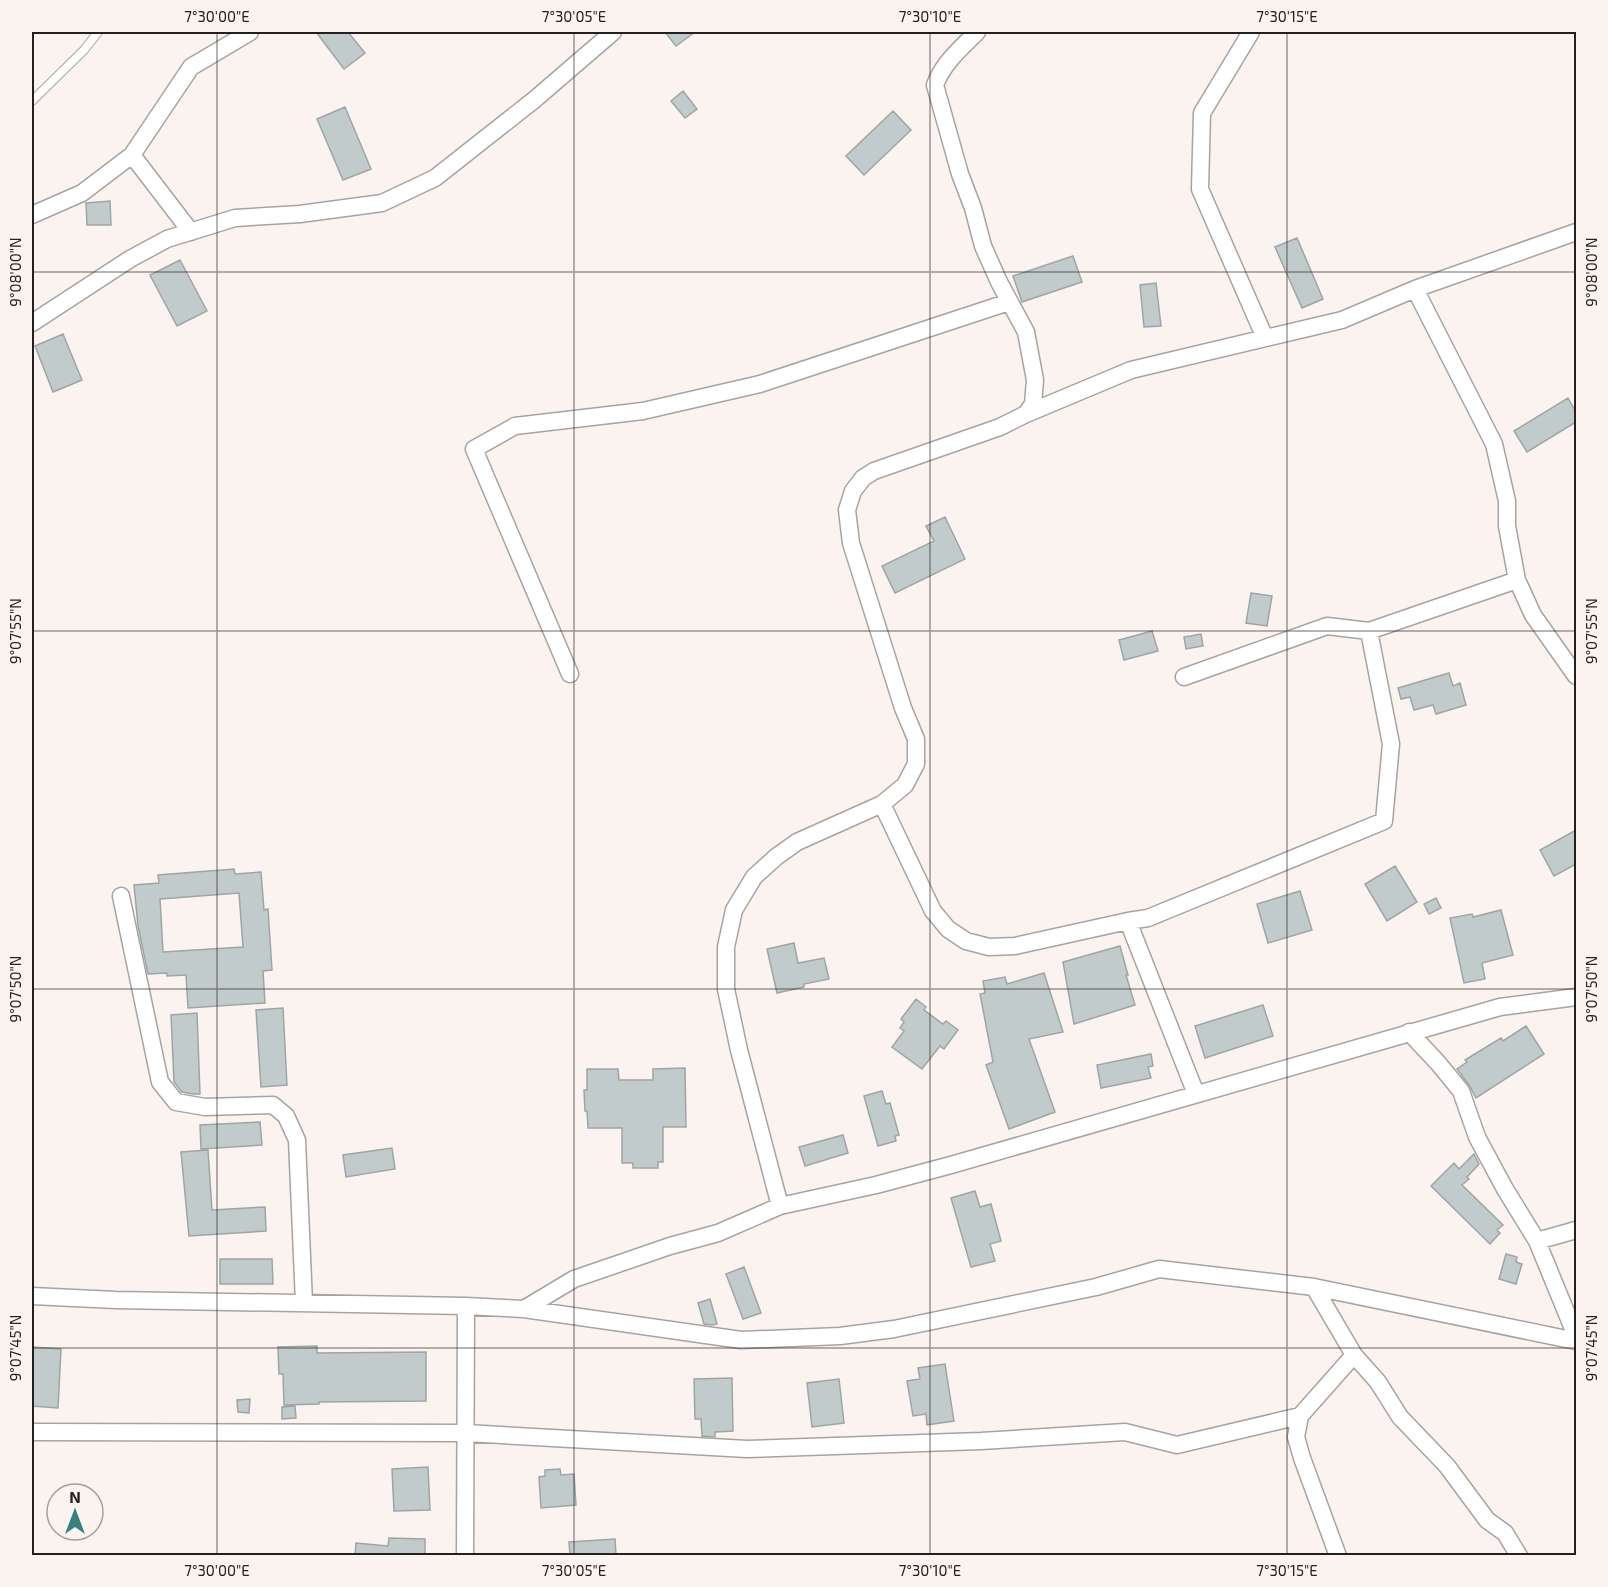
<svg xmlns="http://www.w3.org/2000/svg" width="1608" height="1587" viewBox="0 0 1608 1587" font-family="'Exo 2',sans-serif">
	<rect width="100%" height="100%" fill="#fbf3ef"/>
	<!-- building -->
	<path fill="#c2cbcb" stroke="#9da6a5" stroke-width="1.5" fill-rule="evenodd" d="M316,32H348L365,53L344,69Z
		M665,32H695L676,46Z
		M683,91L697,109L685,118L671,101Z
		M345,107L371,169L343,180L317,119Z
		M893,111L911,130L864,175L846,156Z
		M110,201L111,225H87L86,203Z
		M1297,238L1323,299L1302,308L1275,247Z
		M1073,256L1082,282L1022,302L1013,276Z
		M180,260L207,311L177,326L150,275Z
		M1156,283L1161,326L1144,327L1140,285Z
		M63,334L82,380L53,392L35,346Z
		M1568,398L1576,412V422L1527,452L1514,431Z
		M945,517L965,559L895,593L882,566L934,541L926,526Z
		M1251,593L1272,596L1267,626L1246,623Z
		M1152,631L1158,651L1124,660L1119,640Z
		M1201,634L1203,646L1186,649L1184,637Z
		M1449,673L1453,686L1460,683L1466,705L1436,714L1433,705L1414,710L1410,697L1401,699L1398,688Z
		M1576,830V864L1554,876L1540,850Z
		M1395,866L1417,902L1387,921L1365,884Z
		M234,869L235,874L261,872L264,910L268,909L272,970L263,971L265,1003L188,1008L186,975L167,976V973L148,974L138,926L134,885L159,883L158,875ZM239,893L243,947L163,952L160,899Z
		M1300,891L1312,930L1268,943L1257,904Z
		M1436,898L1441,908L1429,914L1424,904Z
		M1501,910L1513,955L1482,963L1485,979L1464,983L1450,918L1472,914L1473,917Z
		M794,943L798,963L824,958L829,979L804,984V987L777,993L767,949Z
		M1120,946L1128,975H1126L1135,1005L1074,1024L1063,962Z
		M1044,973L1063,1032L1029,1039L1055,1112L1009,1129L986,1065L993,1062L980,994L985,993L983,981L1005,977L1007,984Z
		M916,999L926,1007L924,1010L943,1024L946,1021L958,1030L944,1049L940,1046L922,1069L892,1047L904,1031L900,1028L904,1022L901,1019Z
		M1263,1005L1273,1036L1205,1058L1195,1026Z
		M283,1008L287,1085L261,1087L256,1010Z
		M197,1013L200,1094H193L182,1092L174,1082L171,1015Z
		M1526,1026L1544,1054L1476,1098L1469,1085L1457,1069L1467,1062L1465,1060L1501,1038L1503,1041Z
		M1151,1054L1153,1066L1148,1067L1151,1078L1101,1088L1097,1065Z
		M685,1068L686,1127H663V1162H658V1168H633V1163H622V1128H588L587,1111H585L584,1090H587V1069H618L619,1080H653V1069Z
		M882,1091L886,1104L890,1103L899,1135L895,1136L896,1141L878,1146L864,1096Z
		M260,1122L262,1145L201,1149L200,1125Z
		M843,1135L848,1153L805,1166L799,1147Z
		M392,1148L395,1169L346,1177L343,1155Z
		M208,1150L212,1210L265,1207L266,1231L189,1236L181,1152Z
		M1474,1154L1479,1164L1467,1177L1469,1179L1462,1185L1503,1225L1497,1230L1500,1233L1490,1244L1431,1186L1454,1163L1459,1169Z
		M975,1191L980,1207L991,1204L1001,1241L990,1244L995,1261L971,1267L951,1198Z
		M1506,1254L1517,1257L1516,1262L1522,1264L1516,1284L1499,1279Z
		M220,1259H272L273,1284H220Z
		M744,1267L761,1313L743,1319L726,1274Z
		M710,1299L717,1324L712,1325L704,1324L698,1303Z
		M317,1346V1353L426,1352V1401L319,1402V1404L284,1405L283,1374H279L278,1347Z
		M32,1347L61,1349L58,1408L32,1406Z
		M945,1364L954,1421L927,1425L926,1414L913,1416L907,1381L920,1379L918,1368Z
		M732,1378L733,1431L715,1432V1437L702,1436L701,1419H695L694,1379Z
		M839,1379L844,1423L812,1427L807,1383Z
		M250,1399L249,1413L238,1412L237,1400Z
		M295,1406L296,1418L282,1419V1407Z
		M428,1467L430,1510L394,1511L392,1469Z
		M560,1469L561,1475L574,1474L576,1505L541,1508L539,1477L545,1476V1470Z
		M389,1538L425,1539V1556H355L356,1543L388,1546Z
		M615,1539L616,1556H570L569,1542Z"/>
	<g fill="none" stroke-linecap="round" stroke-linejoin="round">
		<!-- service casing -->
		<g stroke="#a9a39f" stroke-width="10">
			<path id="service" d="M32,101L84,50L98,32"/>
		</g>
		<!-- minor casing -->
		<g stroke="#a9a39f" stroke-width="19">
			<path id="minor" d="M1251,32L1202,113L1200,189L1265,338
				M132,155L191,232
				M32,215L82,193L132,155L191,67L250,32
				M1415,289L1494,444L1507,501V526L1517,580L1533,615L1576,676
				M32,323L130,259L167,239L235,218L300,214L382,203L435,178L534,100L613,32
				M1026,414L1131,370L1342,320L1415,289L1576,232
				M570,674L474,449L515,426L643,411L760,384L1009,302
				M1184,677L1327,626L1369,631L1517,580
				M882,804L933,911L948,929L966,941L989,947L1015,946L1128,921L1148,918L1384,821L1391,744L1369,631
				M121,896L160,1082L176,1102L205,1107L273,1105L286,1116L297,1140L304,1303
				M1128,921L1196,1094
				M1409,1032L1438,1063L1461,1091L1477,1137L1505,1189L1537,1241L1576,1336
				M780,1206L739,1050L726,989V947L734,910L754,877L776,857L797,842L882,804L905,785L916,764V739L903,708L851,543L847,510L853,491L863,478L874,471L1000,427L1026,414L1033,404L1035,380L1026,332L999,282L983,246L973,208L960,174L935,85C943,63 961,48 977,32
				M1537,1241L1576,1230
				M1314,1287L1354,1355L1378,1382L1400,1417L1447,1466L1487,1520L1505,1533L1519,1556
				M32,1296L116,1300L466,1306L524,1309L741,1340L840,1336L894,1329L1096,1287L1159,1269L1314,1287L1576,1341
				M524,1309L574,1279L670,1246L718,1233L780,1206L876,1185L951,1165L1500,1007L1576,997
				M32,1432L466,1433L747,1449L981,1441L1125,1432L1177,1445L1300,1416
				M465,1556L466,1306
				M1338,1556L1302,1458L1296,1437L1300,1416L1354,1355"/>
		</g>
		<!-- service -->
		<use href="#service" stroke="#fff" stroke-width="8"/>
		<!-- minor -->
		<use href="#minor" stroke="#fff" stroke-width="16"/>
	</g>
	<!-- ticks -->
	<path fill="none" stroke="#23201f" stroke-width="1.5" stroke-opacity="0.45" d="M217,32V1556M574,32V1556M930,32V1556M1287,32V1556M32,272H1576M32,631H1576M32,989H1576M32,1348H1576"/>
	<!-- border -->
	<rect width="1608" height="1587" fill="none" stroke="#fbf3ef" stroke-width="66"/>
	<!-- north arrow -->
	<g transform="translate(75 1512)"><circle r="28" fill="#fbf3ef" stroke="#a59f9c" stroke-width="1.5"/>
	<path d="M0-4.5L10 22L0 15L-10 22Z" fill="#388080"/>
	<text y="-9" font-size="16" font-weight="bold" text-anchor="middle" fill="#23201f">N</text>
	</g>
	<rect x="33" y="33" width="1542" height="1521" fill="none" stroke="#23201f" stroke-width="2"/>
	<g font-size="15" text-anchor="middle" fill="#23201f">
		<text x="217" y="22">7°30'00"E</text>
		<text x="574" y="22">7°30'05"E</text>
		<text x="930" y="22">7°30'10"E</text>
		<text x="1287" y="22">7°30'15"E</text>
		<text transform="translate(16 272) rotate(-90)" y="5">9°08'00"N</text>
		<text transform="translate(1592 272) rotate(-90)" y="5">9°08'00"N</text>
		<text transform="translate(16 631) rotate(-90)" y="5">9°07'55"N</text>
		<text transform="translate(1592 631) rotate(-90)" y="5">9°07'55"N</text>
		<text transform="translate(16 989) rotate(-90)" y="5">9°07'50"N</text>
		<text transform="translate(1592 989) rotate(-90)" y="5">9°07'50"N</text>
		<text transform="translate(16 1348) rotate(-90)" y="5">9°07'45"N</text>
		<text transform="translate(1592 1348) rotate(-90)" y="5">9°07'45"N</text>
		<text x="217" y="1576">7°30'00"E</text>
		<text x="574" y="1576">7°30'05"E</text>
		<text x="930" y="1576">7°30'10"E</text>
		<text x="1287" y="1576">7°30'15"E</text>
	</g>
</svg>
